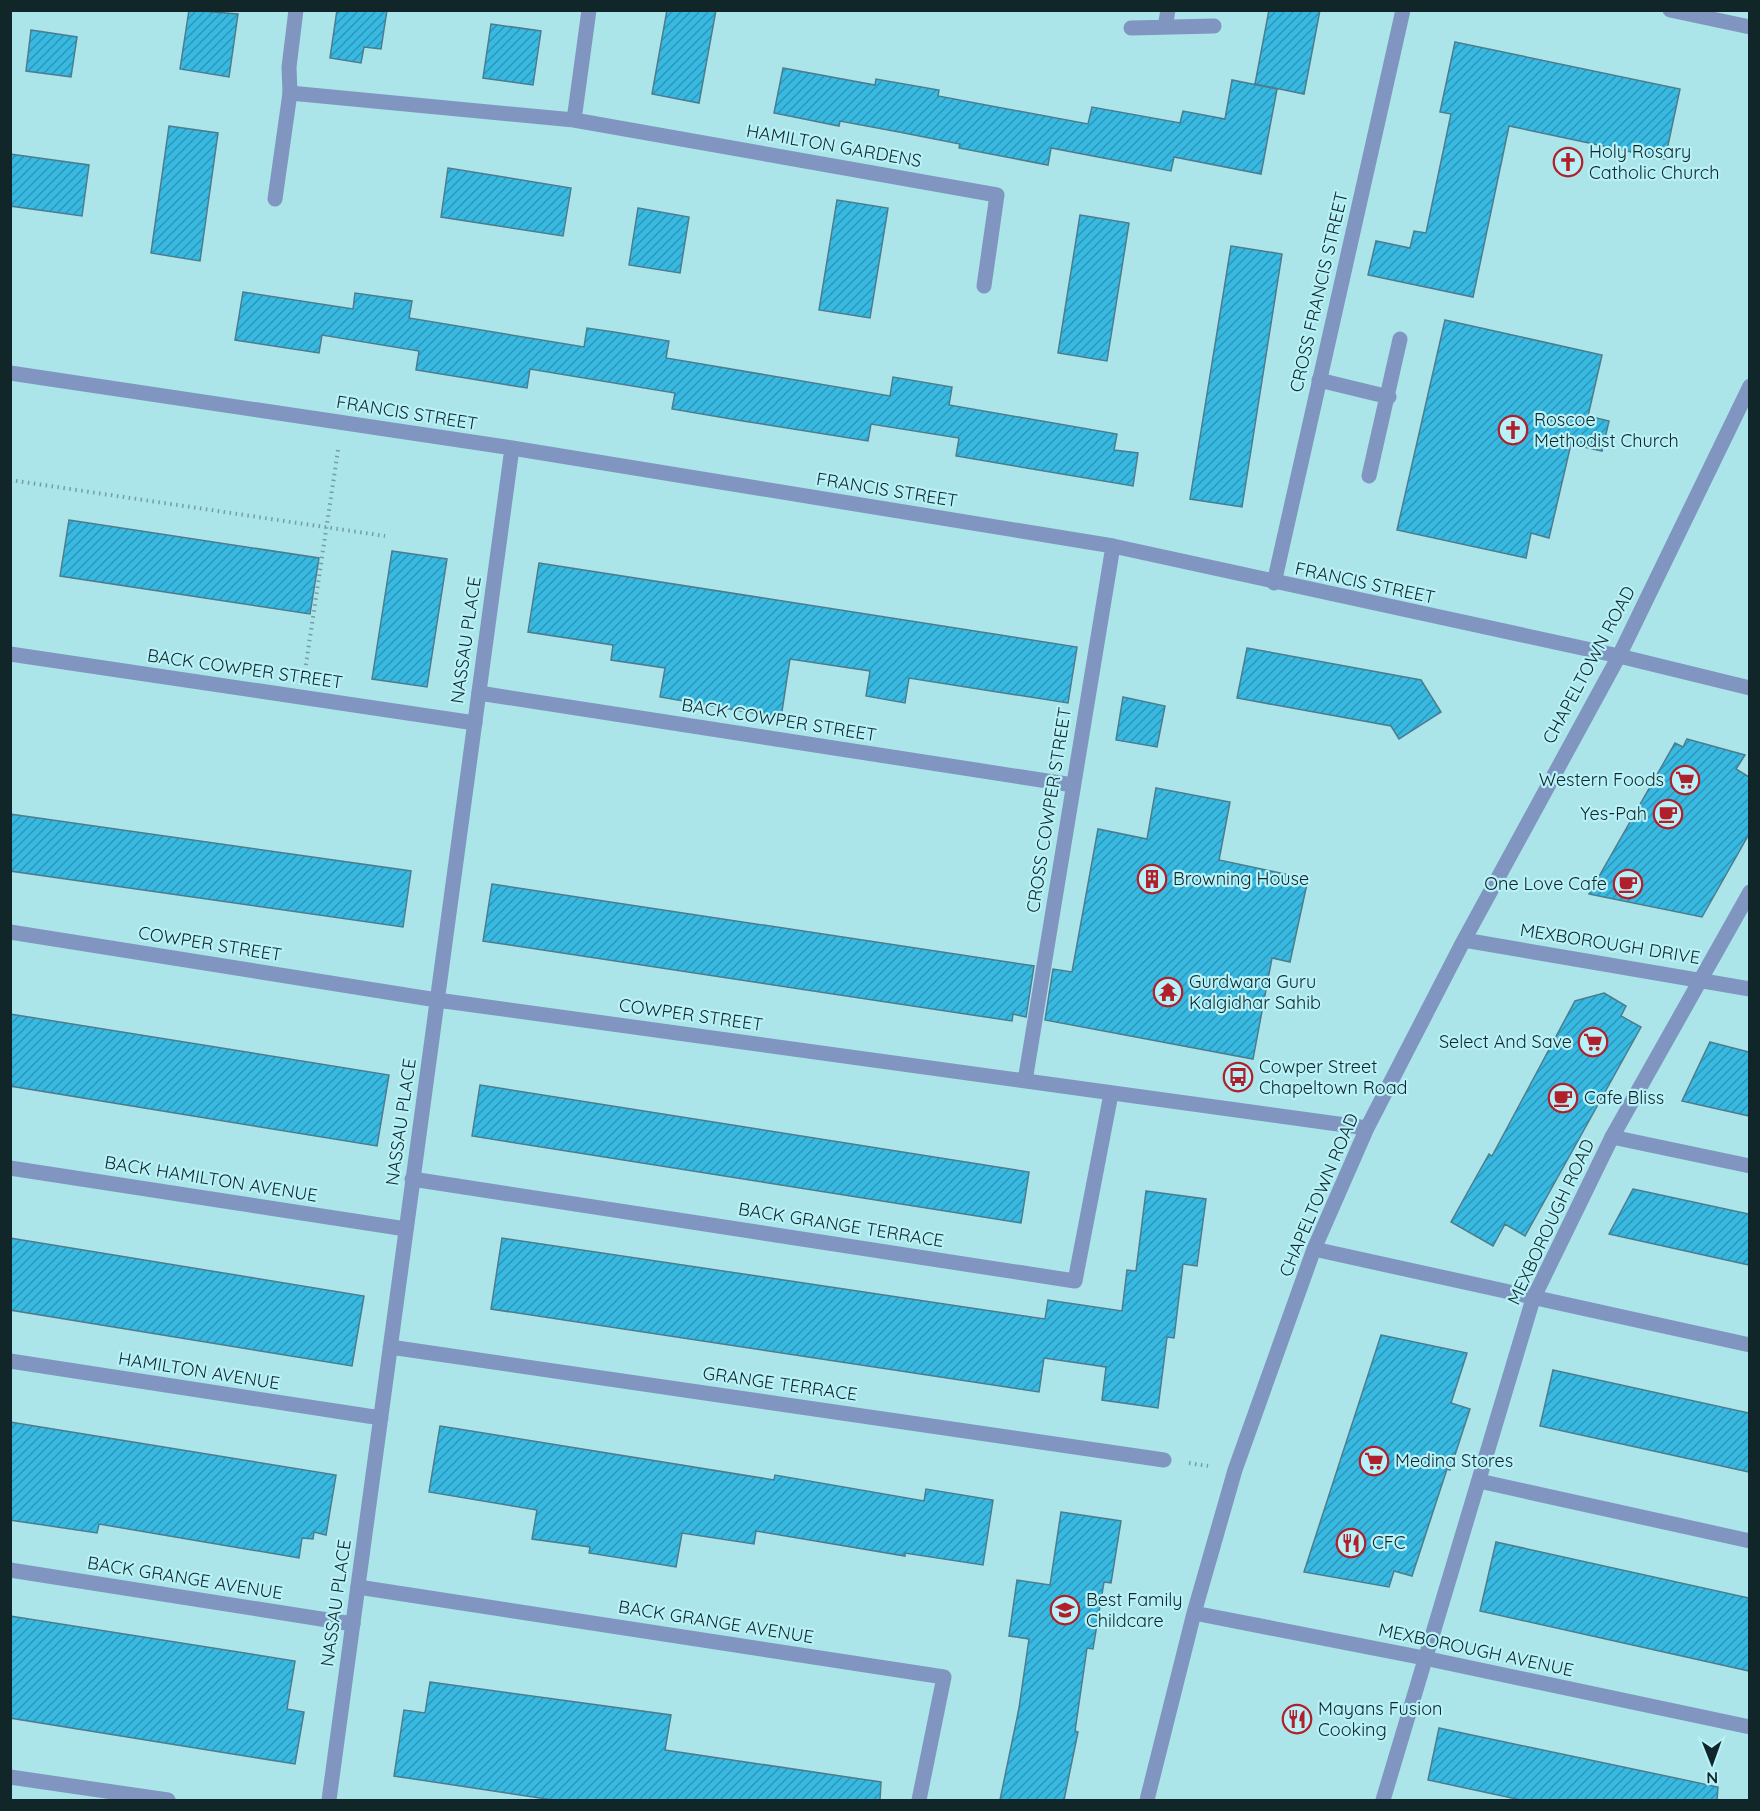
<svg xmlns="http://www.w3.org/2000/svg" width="1760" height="1811" viewBox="0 0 1760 1811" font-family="Quicksand,sans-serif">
	<defs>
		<pattern id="building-hatch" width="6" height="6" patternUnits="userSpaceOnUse" patternTransform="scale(1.5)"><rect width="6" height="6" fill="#38b9e2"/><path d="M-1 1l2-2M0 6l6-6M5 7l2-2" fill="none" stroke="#2e96b7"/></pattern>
	</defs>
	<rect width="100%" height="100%" fill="#abe4e9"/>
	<!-- building -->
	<path fill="url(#building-hatch)" stroke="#4d7c8d" stroke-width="1.5" d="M189,10L238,14L229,77L180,69Z
		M337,10H387L381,49L364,47L361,63L330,58Z
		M667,10H716L699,103L652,94Z
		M1269,10H1320L1304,94L1255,84Z
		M491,24L541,31L533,85L483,78Z
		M31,30L77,37L71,77L26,71Z
		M1455,42L1680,89L1665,159L1509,126L1473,297L1368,275L1376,241L1410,248L1414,231L1426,233L1451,114L1440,112Z
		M783,68L875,85L876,79L939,90L938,96L1088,124L1092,107L1180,123L1183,111L1225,119L1232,80L1277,89L1261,174L1174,157L1171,171L1051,148L1048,165L959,148L960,144L899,132L840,121L839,126L774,113Z
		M169,126L218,133L200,261L151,253Z
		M10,154L89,165L82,216L10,206Z
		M448,168L571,188L563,236L441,217Z
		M837,200L888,208L870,318L819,310Z
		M638,208L689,217L680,273L629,265Z
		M1080,215L1129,223L1107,361L1058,353Z
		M1231,246L1282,254L1242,507L1190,499Z
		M243,292L353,309L355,293L383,297L412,301L409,318L584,347L587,328L614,332L669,341L666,358L890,396L893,377L952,387L949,405L1117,434L1114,450L1138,453L1133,486L956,456L959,438L871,424L868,441L743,421L672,409L675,393L530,369L527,388L472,379L416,370L419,351L322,335L319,353L235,340Z
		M1445,320L1602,355L1588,416L1609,421L1602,451L1571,444L1549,538L1531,533L1526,558L1397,530Z
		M69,520L319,558L310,614L60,576Z
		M392,551L447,559L427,687L372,679Z
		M539,563L1077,647L1068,703L909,678L905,703L866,696L870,671L790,659L781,718L660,697L665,668L611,660L613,645L528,632Z
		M1247,648L1421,680L1441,712L1399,739L1391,726L1237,698Z
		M1123,697L1165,706L1157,747L1116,740Z
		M1687,739L1745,755L1736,769L1749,777V834L1702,917L1589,894L1675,743L1683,747Z
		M1156,788L1230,802L1219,860L1308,879L1290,962L1272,958L1253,1059L1045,1020L1053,969L1072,972L1098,829L1147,839Z
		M10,814L411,871L403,927L10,871Z
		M492,884L1034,966L1026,1017L1013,1014L1012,1021L483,941Z
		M1604,993L1626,1006L1621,1016L1641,1027L1525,1236L1505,1224L1493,1246L1451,1222L1489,1154L1492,1156L1575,1001Z
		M10,1014L389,1075L377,1146L10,1086Z
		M1710,1042L1749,1052V1116L1682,1101Z
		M480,1085L1029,1172L1021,1223L472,1136Z
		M1633,1189L1749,1214V1265L1609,1234Z
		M1146,1191L1206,1199L1197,1266L1183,1264L1174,1338L1167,1337L1158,1408L1102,1400L1106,1367L1044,1358L1039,1392L491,1309L502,1238L1045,1319L1048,1300L1122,1311L1127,1270L1136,1271Z
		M10,1238L364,1296L352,1366L10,1310Z
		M1381,1335L1467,1353L1451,1403L1470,1409L1450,1470L1447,1469L1412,1576L1394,1571L1389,1587L1304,1572Z
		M1553,1370L1749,1413V1472L1540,1426Z
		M10,1422L336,1475L326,1535L314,1532L313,1539L302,1538L299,1558L99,1524L97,1533L10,1520Z
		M440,1426L774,1480L775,1475L924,1501L926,1489L993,1500L983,1565L905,1553V1556L756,1531L754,1544L682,1533L676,1567L589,1553L590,1547L532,1539L537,1510L429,1492Z
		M1061,1512L1121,1521L1111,1583L1104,1582L1093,1649L1087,1648L1075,1731L1078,1732L1064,1800H1000L1019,1708L1029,1639L1009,1636L1017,1580L1050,1585Z
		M1496,1542L1749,1598V1671L1480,1611Z
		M10,1616L295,1661L287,1709L304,1712L295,1764L10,1718Z
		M430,1682L671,1715L665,1750L881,1782L880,1800H553L394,1776L404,1710L425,1713Z
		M1439,1728L1718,1787L1717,1800H1521L1428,1780Z"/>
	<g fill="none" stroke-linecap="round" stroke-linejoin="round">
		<!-- path -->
		<path stroke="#739fa3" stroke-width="4" stroke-dasharray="1.5 4.5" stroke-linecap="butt" d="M10,480L385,536
			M305,671L338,450
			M1189,1463L1208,1466"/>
		<!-- lane -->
		<path stroke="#8096c1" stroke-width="15" d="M1165,27L1168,10
			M1131,28L1214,26
			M290,93L289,67L296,10
			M1319,380L1389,397
			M1369,476L1400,339
			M10,654L475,723
			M479,693L1073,785
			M1612,1137L1750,1166
			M10,1168L406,1229
			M412,1179L1075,1281L1111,1094
			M1479,1481L1750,1541
			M10,1570L353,1624
			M358,1587L944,1677L919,1800"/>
		<!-- street -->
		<path stroke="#8096c1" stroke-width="15" d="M1670,10L1750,27
			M574,120L589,10
			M275,199L290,93L574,120L997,195L984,286
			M10,373L512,448L1113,546L1619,656L1750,688
			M1274,583L1403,10
			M10,932L437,1000L1367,1128
			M1464,940L1750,989
			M1025,1081L1113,546
			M1314,1249L1750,1345
			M390,1347L1164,1460
			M10,1361L381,1418
			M1194,1613L1424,1658L1750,1727
			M10,1777L168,1800
			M329,1800L512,448
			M1147,1800L1194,1613L1235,1470L1314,1249L1367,1128L1464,940L1619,656L1750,386
			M1383,1800L1533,1299L1612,1137L1750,892"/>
	</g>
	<!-- icons -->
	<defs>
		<g id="church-ring" transform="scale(1.5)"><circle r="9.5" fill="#b8f1f7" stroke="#b11f2a" stroke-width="1.5"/><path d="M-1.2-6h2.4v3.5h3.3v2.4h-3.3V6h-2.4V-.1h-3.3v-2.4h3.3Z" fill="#b11f2a"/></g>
		<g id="supermarket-ring" transform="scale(1.5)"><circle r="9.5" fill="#b8f1f7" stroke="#b11f2a" stroke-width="1.5"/><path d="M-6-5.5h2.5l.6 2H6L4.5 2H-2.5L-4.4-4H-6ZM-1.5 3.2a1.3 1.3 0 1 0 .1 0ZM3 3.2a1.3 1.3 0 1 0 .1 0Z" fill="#b11f2a"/></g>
		<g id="cafe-ring" transform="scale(1.5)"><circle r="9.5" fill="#b8f1f7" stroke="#b11f2a" stroke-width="1.5"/><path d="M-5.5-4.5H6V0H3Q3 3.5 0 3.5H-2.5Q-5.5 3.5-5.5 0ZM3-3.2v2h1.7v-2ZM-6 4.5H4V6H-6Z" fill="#b11f2a"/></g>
		<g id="building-ring" transform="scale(1.5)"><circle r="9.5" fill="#b8f1f7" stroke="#b11f2a" stroke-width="1.5"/><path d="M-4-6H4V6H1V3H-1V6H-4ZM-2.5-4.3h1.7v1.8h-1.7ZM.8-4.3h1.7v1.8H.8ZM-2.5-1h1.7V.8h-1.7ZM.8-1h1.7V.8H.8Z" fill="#b11f2a"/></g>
		<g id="temple-ring" transform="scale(1.5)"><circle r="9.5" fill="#b8f1f7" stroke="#b11f2a" stroke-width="1.5"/><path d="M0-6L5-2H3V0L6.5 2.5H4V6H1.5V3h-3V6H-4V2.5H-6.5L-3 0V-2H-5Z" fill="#b11f2a"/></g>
		<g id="bus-ring" transform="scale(1.5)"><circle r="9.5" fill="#b8f1f7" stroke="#b11f2a" stroke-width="1.5"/><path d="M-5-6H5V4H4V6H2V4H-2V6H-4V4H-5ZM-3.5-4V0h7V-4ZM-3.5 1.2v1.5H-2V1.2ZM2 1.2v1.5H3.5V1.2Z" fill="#b11f2a"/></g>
		<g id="restaurant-ring" transform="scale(1.5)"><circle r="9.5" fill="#b8f1f7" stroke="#b11f2a" stroke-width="1.5"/><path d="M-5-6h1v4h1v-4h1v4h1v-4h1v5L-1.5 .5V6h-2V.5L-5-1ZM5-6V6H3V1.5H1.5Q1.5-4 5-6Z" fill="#b11f2a"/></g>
		<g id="school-ring" transform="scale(1.5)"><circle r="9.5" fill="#b8f1f7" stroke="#b11f2a" stroke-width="1.5"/><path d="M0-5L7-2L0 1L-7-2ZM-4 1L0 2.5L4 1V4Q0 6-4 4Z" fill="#b11f2a"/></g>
	</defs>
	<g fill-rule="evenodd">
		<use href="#church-ring" x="1568" y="162"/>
		<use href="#church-ring" x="1513" y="430"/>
		<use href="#supermarket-ring" x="1685" y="780"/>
		<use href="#cafe-ring" x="1668" y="814"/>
		<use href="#building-ring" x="1152" y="879"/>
		<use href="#cafe-ring" x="1628" y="884"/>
		<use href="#temple-ring" x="1168" y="992"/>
		<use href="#supermarket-ring" x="1593" y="1042"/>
		<use href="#bus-ring" x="1238" y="1077"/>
		<use href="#cafe-ring" x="1563" y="1098"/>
		<use href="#supermarket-ring" x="1374" y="1461"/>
		<use href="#restaurant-ring" x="1351" y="1543"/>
		<use href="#school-ring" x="1065" y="1610"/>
		<use href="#restaurant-ring" x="1297" y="1719"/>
	</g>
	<g text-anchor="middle" stroke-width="4.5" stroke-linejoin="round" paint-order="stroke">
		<!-- street labels -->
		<g font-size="18" fill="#102628" stroke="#b8f1f7">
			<text transform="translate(834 146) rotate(10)" y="6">HAMILTON GARDENS</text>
			<text transform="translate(1319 292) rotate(-77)" y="6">CROSS FRANCIS STREET</text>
			<text transform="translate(407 413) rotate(9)" y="6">FRANCIS STREET</text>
			<text transform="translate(887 490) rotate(9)" y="6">FRANCIS STREET</text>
			<text transform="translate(1365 583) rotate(12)" y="6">FRANCIS STREET</text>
			<text transform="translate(466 640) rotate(-82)" y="6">NASSAU PLACE</text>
			<text transform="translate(1589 665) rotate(-62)" y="6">CHAPELTOWN ROAD</text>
			<text transform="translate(245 669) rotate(8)" y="6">BACK COWPER STREET</text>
			<text transform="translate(779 720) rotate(9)" y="6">BACK COWPER STREET</text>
			<text transform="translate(1049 810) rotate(-81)" y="6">CROSS COWPER STREET</text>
			<text transform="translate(210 944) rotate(9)" y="6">COWPER STREET</text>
			<text transform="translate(1610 944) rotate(9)" y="6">MEXBOROUGH DRIVE</text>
			<text transform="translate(691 1015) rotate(8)" y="6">COWPER STREET</text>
			<text transform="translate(401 1122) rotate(-82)" y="6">NASSAU PLACE</text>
			<text transform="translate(211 1179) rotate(9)" y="6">BACK HAMILTON AVENUE</text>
			<text transform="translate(1319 1195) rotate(-67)" y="6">CHAPELTOWN ROAD</text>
			<text transform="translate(1551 1222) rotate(-65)" y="6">MEXBOROUGH ROAD</text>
			<text transform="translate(841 1225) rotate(9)" y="6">BACK GRANGE TERRACE</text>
			<text transform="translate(199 1371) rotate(9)" y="6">HAMILTON AVENUE</text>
			<text transform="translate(780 1384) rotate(8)" y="6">GRANGE TERRACE</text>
			<text transform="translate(185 1578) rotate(9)" y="6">BACK GRANGE AVENUE</text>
			<text transform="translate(336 1603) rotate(-82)" y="6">NASSAU PLACE</text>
			<text transform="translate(716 1622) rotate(9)" y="6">BACK GRANGE AVENUE</text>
			<text transform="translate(1476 1650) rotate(12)" y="6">MEXBOROUGH AVENUE</text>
		</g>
		<!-- poi labels -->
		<g font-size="18" fill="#102628" stroke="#b8f1f7" text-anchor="start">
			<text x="1589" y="158">Holy Rosary<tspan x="1589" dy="21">Catholic Church</tspan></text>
			<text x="1534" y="426">Roscoe<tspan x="1534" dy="21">Methodist Church</tspan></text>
			<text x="1664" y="786" text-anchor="end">Western Foods</text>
			<text x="1647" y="820" text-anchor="end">Yes-Pah</text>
			<text x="1173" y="885">Browning House</text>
			<text x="1607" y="890" text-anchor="end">One Love Cafe</text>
			<text x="1189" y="988">Gurdwara Guru<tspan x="1189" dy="21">Kalgidhar Sahib</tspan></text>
			<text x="1572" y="1048" text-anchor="end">Select And Save</text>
			<text x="1259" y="1073">Cowper Street<tspan x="1259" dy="21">Chapeltown Road</tspan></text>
			<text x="1584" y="1104">Cafe Bliss</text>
			<text x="1395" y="1467">Medina Stores</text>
			<text x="1372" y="1549">CFC</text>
			<text x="1086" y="1606">Best Family<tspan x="1086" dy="21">Childcare</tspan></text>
			<text x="1318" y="1715">Mayans Fusion<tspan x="1318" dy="21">Cooking</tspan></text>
		</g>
	</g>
	<!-- border -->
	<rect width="1760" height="1811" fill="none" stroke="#102628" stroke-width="24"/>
	<!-- north arrow -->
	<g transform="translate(1712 1763) rotate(179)" stroke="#b8f1f7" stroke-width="4.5" paint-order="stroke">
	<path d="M0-4.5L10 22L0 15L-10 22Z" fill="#102628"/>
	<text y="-9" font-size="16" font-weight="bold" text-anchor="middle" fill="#102628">N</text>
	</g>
</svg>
